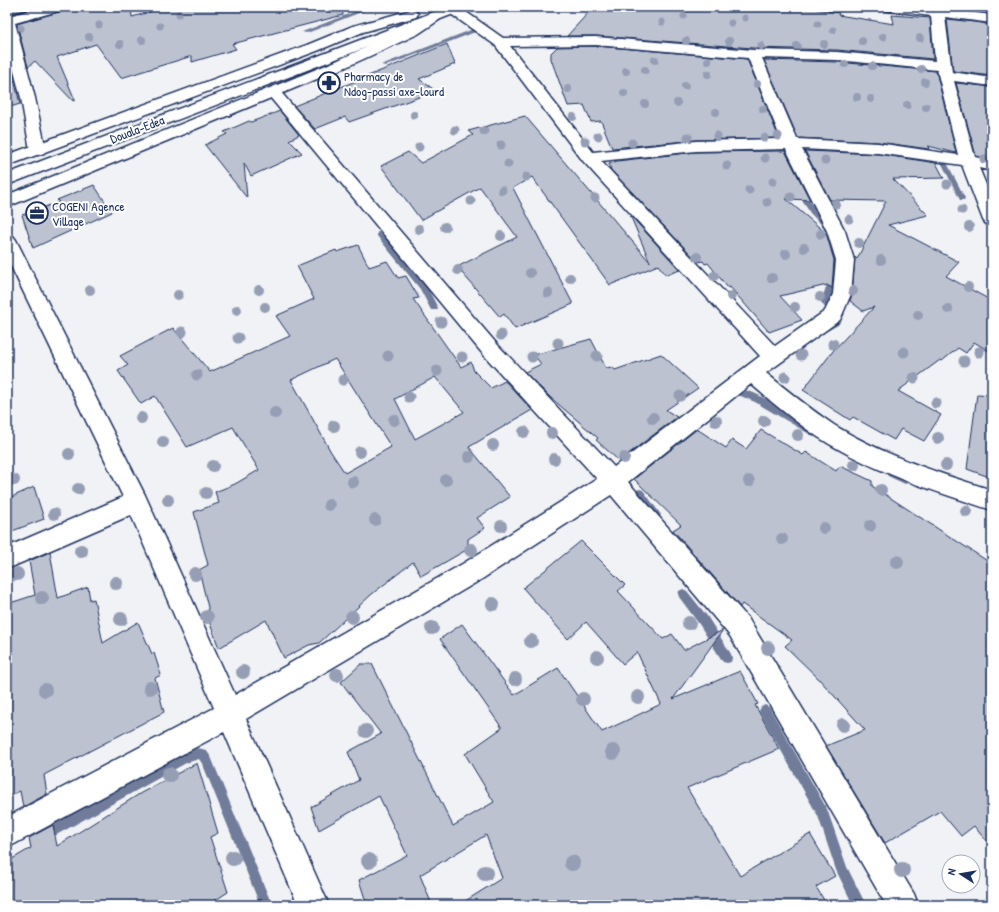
<svg xmlns="http://www.w3.org/2000/svg" width="999" height="912" viewBox="0 0 999 912" font-family="'Patrick Hand',sans-serif">
	<rect width="100%" height="100%" fill="#f1f2f5"/>
	<filter id="ink" filterUnits="userSpaceOnUse"><feTurbulence type="fractalNoise" baseFrequency=".025" numOctaves="2"/><feDisplacementMap in="SourceGraphic" scale="8" xChannelSelector="R" yChannelSelector="G"/><feConvolveMatrix kernelMatrix="1 2 1 2 8 2 1 2 1" color-interpolation-filters="sRGB"/></filter>
	<g filter="url(#ink)">
		<g fill="none" stroke-linecap="round" stroke-linejoin="round">
			<!-- stream -->
			<path fill="#707c9a" fill-rule="evenodd" d="M823,7H842L843,8C838,11 828,10 823,7Z
				M359,10L364,11L307,33L302,32Z
				M476,28L478,29V31L386,66L381,65Z
				M957,80L960,82L964,111L961,113L958,111L954,82Z
				M789,152L792,154L805,186L807,198L815,209L826,219L832,229L831,231H825L820,223L810,213L801,198L799,186L786,154Z
				M891,155L945,159L965,198L964,200H960L941,162L889,158L888,157Z
				M377,232H383L426,285L438,308L437,310H431L420,289L377,236Z
				M835,243L839,246C839,266 836,283 829,302L845,314L838,325L818,336L814,333L815,331L832,321L836,315L826,309L821,302L830,275L831,246Z
				M731,387C756,388 795,417 817,429L818,432L817,435H811L755,402L736,394L728,392L727,390L728,388Z
				M891,469L908,477L910,480L908,483L905,484L888,476L886,473L888,470Z
				M640,489L643,490L659,512L661,515L659,518L656,519L653,518L637,496L635,493L637,490Z
				M683,589L687,591L707,616L731,654L732,658L731,662L727,663L723,662L699,624L679,597L678,594L679,591Z
				M765,705L769,707L827,809L847,867L866,905H853L836,870L818,816L761,715L759,711L761,707Z
				M198,748L206,750L211,757L272,905H260L203,765L199,759L186,763L49,839L45,841L41,839L39,835L41,831L178,755Z"/>
		</g>
		<!-- building -->
		<path fill="#bcc2d0" stroke="#1b2f5e" fill-rule="evenodd" d="M7,7H36L13,13L7,12Z
			M65,7H131L132,17L167,7H342L343,15L232,44L236,49L192,62V56L121,78L96,44L57,57L75,100L73,101L35,61L28,67L17,24L62,11Z
			M602,7H815L816,9L839,13L838,15L894,24L892,15L930,18L933,59L837,50L753,48L596,36H567L589,12Z
			M946,7H984L983,12Z
			M947,19L982,23L992,26V76L953,71Z
			M447,44L455,64L419,79L436,91L349,122L345,117L315,129L294,106Z
			M596,46L747,59L779,138L696,140L612,148L601,121L591,122L584,105L568,106L551,59V53L557,47Z
			M7,50L20,104L7,108Z
			M764,60L837,62L936,71L956,153L928,146L929,149L878,142L798,138Z
			M956,83L992,87V159L976,156Z
			M280,111L299,135L289,140L302,153L251,176L244,163L247,198L205,145L227,134L224,132L249,121L251,122Z
			M525,116L650,262L630,215L680,270L666,275L658,265L610,285L532,177L513,188L573,304L515,329L504,314L500,317L457,267L517,237L480,187L421,220L381,166L408,152L421,163L473,135L468,131Z
			M785,151L810,200L786,199L826,233L834,260L832,288L827,285L780,296L802,320L769,332L730,287L728,288L708,263L705,264L703,261L698,262L611,170L609,164L617,161L696,152Z
			M805,151L878,154L936,163L944,178L893,179L928,215L888,225L959,262L946,276L992,301V353L974,342L966,353L958,348L942,361L940,360L898,391L941,415L924,441L901,429L894,440L853,417L850,420L803,390L833,351L874,307L863,311L850,301L852,294L855,257L857,259L886,201L830,200Z
			M94,185L112,212L33,248L22,215L59,202L57,200Z
			M358,245L369,267L387,261L398,278L406,276L419,298L413,299L461,367L471,362L474,371L491,388L505,381L532,410L469,447L510,497L477,518L485,528L468,539V549L421,576L413,562L372,594L319,643L309,645L284,658L266,620L219,648L209,621L211,620L199,570L208,565L194,512L219,503L215,492L235,484L259,470L233,427L187,447L155,396L141,404L118,371L128,365L120,356L173,328L210,372L290,336L276,316L314,299L297,266L336,250L337,252ZM335,359L391,447L345,473L331,452L291,380ZM435,377L464,412L415,439L395,399Z
			M591,339L606,368L612,367L615,370L661,354L698,388L666,410L677,417L619,461L596,440L598,438L551,398L525,372L541,364L534,355Z
			M977,394L992,395V478L967,469Z
			M697,429L726,448L732,440L746,449L761,430L803,455L806,452L836,471L840,466L872,481V486L992,564V848L974,826L961,836L940,811L885,843L826,746L865,730L818,678L785,646L792,640L742,604L740,607L673,530L681,525L634,479Z
			M34,487L44,519L7,533V499Z
			M581,541L625,585L618,591L663,639L672,634L684,650L723,630L673,699L740,671L758,704L755,705L779,749L687,788L740,876L810,834L835,876L816,887L827,905H459L502,878L486,835L420,875L432,905H367L359,880L407,855L379,796L319,830L311,807L359,780L348,752L381,734L341,682L361,664H372L453,826L494,802L465,754L502,728L440,639L462,624L514,695L558,668L602,732L661,704L637,652L623,664L586,622L568,639L523,588Z
			M50,552L58,598L88,587L90,600L94,599L103,643L138,622L152,654L154,653L161,675L155,678L164,712L44,775L47,794L23,807L20,791L7,797V604L35,595L29,561Z
			M197,763L218,833L210,837L228,892L208,905H7V862L31,848L29,838L53,825L57,846L141,793Z"/>
		<g fill="none" stroke-linecap="round" stroke-linejoin="round">
			<!-- street casing -->
			<g stroke="#1b2f5e" stroke-width="3">
				<path id="street" d="M42,7H64L62,10L15,23L35,98L46,150L44,153L38,155L32,153L30,150L21,98L7,44V13L13,15Z
					M448,7H459L503,38L596,37L753,50L837,52L935,61L931,16L890,11L885,10L883,7H944V9L992,15V23L945,17L952,72L992,78V86L954,81L975,157L992,161V171L979,168L992,199V226L986,224L983,220L962,165L878,153L802,149L845,231L854,260L851,294L840,320L766,373C788,391 810,409 834,425C883,455 938,473 992,490V510C933,491 871,471 818,437C794,421 773,403 751,384L628,482L748,618L914,894L918,905H886L730,636L611,495L482,579L246,719L329,905H298L224,732L7,848V817L214,708L131,515L7,569V547L123,497L7,258V234L13,236L16,240L145,495L235,695L464,563L597,479L482,353L269,96L267,93L269,90H279L496,343L614,467L760,356L583,161L495,45L448,12L446,9ZM596,45L748,58L781,139L696,141L593,152L510,46ZM762,58L837,60L937,70L958,155L878,143L797,139ZM786,149L827,231L836,260L833,294L825,311L775,346L601,161L696,151Z"/>
			</g>
			<!-- primary casing -->
			<g stroke="#1b2f5e" stroke-width="3">
				<path id="primary" d="M411,10L416,11L418,14L416,17L363,32L317,51L7,166V155L307,45L353,26Z
					M434,13L439,14L441,17L439,20L418,34L346,67L7,207V195L336,61L408,28Z"/>
			</g>
			<!-- highway casing -->
			<g stroke="#1b2f5e" stroke-width="3">
				<path id="highway" d="M447,7H466L464,10L7,185V174Z"/>
			</g>
			<!-- street -->
			<use href="#street" fill="#fff" fill-rule="evenodd"/>
			<!-- primary -->
			<use href="#primary" fill="#fff" fill-rule="evenodd"/>
			<!-- highway -->
			<use href="#highway" fill="#fff" fill-rule="evenodd"/>
		</g>
		<!-- trees -->
		<g fill="#959eb4">
			<circle cx="179" cy="14" r="3.5"/>
			<circle cx="684" cy="16" r="3.5"/>
			<circle cx="745" cy="18" r="3.5"/>
			<circle cx="662" cy="22" r="3.5"/>
			<circle cx="731" cy="23" r="3.5"/>
			<circle cx="818" cy="24" r="3.5"/>
			<circle cx="99" cy="25" r="3.5"/>
			<circle cx="160" cy="26" r="3.5"/>
			<circle cx="21" cy="28" r="3.5"/>
			<circle cx="833" cy="30" r="3.5"/>
			<circle cx="89" cy="37" r="4"/>
			<circle cx="883" cy="37" r="4"/>
			<circle cx="920" cy="38" r="4"/>
			<circle cx="142" cy="40" r="4"/>
			<circle cx="686" cy="41" r="4"/>
			<circle cx="729" cy="41" r="4"/>
			<circle cx="862" cy="41" r="4"/>
			<circle cx="120" cy="44" r="4"/>
			<circle cx="824" cy="44" r="4"/>
			<circle cx="761" cy="46" r="4"/>
			<circle cx="797" cy="46" r="4"/>
			<circle cx="655" cy="60" r="4"/>
			<circle cx="708" cy="61" r="4"/>
			<circle cx="845" cy="64" r="4"/>
			<circle cx="872" cy="66" r="4"/>
			<circle cx="921" cy="69" r="4"/>
			<circle cx="645" cy="70" r="4"/>
			<circle cx="626" cy="71" r="4"/>
			<circle cx="708" cy="74" r="4"/>
			<circle cx="925" cy="82" r="4"/>
			<circle cx="757" cy="84" r="4"/>
			<circle cx="685" cy="86" r="4"/>
			<circle cx="568" cy="89" r="4"/>
			<circle cx="624" cy="93" r="4"/>
			<circle cx="857" cy="97" r="4"/>
			<circle cx="871" cy="99" r="4"/>
			<circle cx="677" cy="103" r="4"/>
			<circle cx="645" cy="104" r="4"/>
			<circle cx="907" cy="105" r="4"/>
			<circle cx="926" cy="107" r="4"/>
			<circle cx="763" cy="109" r="4"/>
			<circle cx="716" cy="112" r="4"/>
			<circle cx="414" cy="115" r="4"/>
			<circle cx="573" cy="117" r="4"/>
			<circle cx="455" cy="130" r="4.5"/>
			<circle cx="484" cy="131" r="4.5"/>
			<circle cx="598" cy="136" r="4.5"/>
			<circle cx="717" cy="136" r="4.5"/>
			<circle cx="778" cy="136" r="4.5"/>
			<circle cx="688" cy="137" r="4.5"/>
			<circle cx="764" cy="138" r="4.5"/>
			<circle cx="585" cy="141" r="4.5"/>
			<circle cx="632" cy="143" r="4.5"/>
			<circle cx="501" cy="145" r="4.5"/>
			<circle cx="419" cy="147" r="4.5"/>
			<circle cx="765" cy="158" r="4.5"/>
			<circle cx="984" cy="159" r="4.5"/>
			<circle cx="825" cy="160" r="4.5"/>
			<circle cx="508" cy="164" r="4.5"/>
			<circle cx="727" cy="166" r="4.5"/>
			<circle cx="526" cy="177" r="4.5"/>
			<circle cx="773" cy="181" r="4.5"/>
			<circle cx="947" cy="184" r="4.5"/>
			<circle cx="502" cy="190" r="4.5"/>
			<circle cx="749" cy="190" r="4.5"/>
			<circle cx="791" cy="197" r="4.5"/>
			<circle cx="595" cy="198" r="4.5"/>
			<circle cx="471" cy="201" r="4.5"/>
			<circle cx="767" cy="202" r="4.5"/>
			<circle cx="836" cy="204" r="4.5"/>
			<circle cx="962" cy="210" r="4.5"/>
			<circle cx="849" cy="219" r="4.5"/>
			<circle cx="445" cy="227" r="5"/>
			<circle cx="969" cy="227" r="5"/>
			<circle cx="419" cy="229" r="5"/>
			<circle cx="821" cy="234" r="5"/>
			<circle cx="501" cy="236" r="5"/>
			<circle cx="859" cy="243" r="5"/>
			<circle cx="804" cy="248" r="5"/>
			<circle cx="786" cy="254" r="5"/>
			<circle cx="697" cy="257" r="5"/>
			<circle cx="881" cy="260" r="5"/>
			<circle cx="458" cy="270" r="5"/>
			<circle cx="530" cy="273" r="5"/>
			<circle cx="714" cy="276" r="5"/>
			<circle cx="570" cy="278" r="5"/>
			<circle cx="772" cy="278" r="5"/>
			<circle cx="968" cy="287" r="5"/>
			<circle cx="90" cy="290" r="5"/>
			<circle cx="259" cy="290" r="5"/>
			<circle cx="853" cy="291" r="5"/>
			<circle cx="548" cy="293" r="5"/>
			<circle cx="178" cy="295" r="5"/>
			<circle cx="731" cy="296" r="5"/>
			<circle cx="820" cy="297" r="5"/>
			<circle cx="265" cy="307" r="5"/>
			<circle cx="795" cy="307" r="5"/>
			<circle cx="948" cy="309" r="5"/>
			<circle cx="237" cy="310" r="5"/>
			<circle cx="918" cy="315" r="5"/>
			<circle cx="441" cy="322" r="5.5"/>
			<circle cx="182" cy="332" r="5.5"/>
			<circle cx="501" cy="335" r="5.5"/>
			<circle cx="238" cy="338" r="5.5"/>
			<circle cx="558" cy="343" r="5.5"/>
			<circle cx="833" cy="344" r="5.5"/>
			<circle cx="904" cy="352" r="5.5"/>
			<circle cx="979" cy="352" r="5.5"/>
			<circle cx="801" cy="355" r="5.5"/>
			<circle cx="388" cy="356" r="5.5"/>
			<circle cx="597" cy="356" r="5.5"/>
			<circle cx="462" cy="357" r="5.5"/>
			<circle cx="532" cy="357" r="5.5"/>
			<circle cx="964" cy="361" r="5.5"/>
			<circle cx="437" cy="371" r="5.5"/>
			<circle cx="197" cy="375" r="5.5"/>
			<circle cx="785" cy="377" r="5.5"/>
			<circle cx="914" cy="378" r="5.5"/>
			<circle cx="343" cy="380" r="5.5"/>
			<circle cx="680" cy="396" r="5.5"/>
			<circle cx="409" cy="397" r="5.5"/>
			<circle cx="936" cy="403" r="5.5"/>
			<circle cx="275" cy="413" r="6"/>
			<circle cx="141" cy="418" r="6"/>
			<circle cx="653" cy="418" r="6"/>
			<circle cx="394" cy="420" r="6"/>
			<circle cx="716" cy="421" r="6"/>
			<circle cx="764" cy="421" r="6"/>
			<circle cx="334" cy="426" r="6"/>
			<circle cx="524" cy="432" r="6"/>
			<circle cx="552" cy="433" r="6"/>
			<circle cx="798" cy="435" r="6"/>
			<circle cx="938" cy="438" r="6"/>
			<circle cx="163" cy="442" r="6"/>
			<circle cx="493" cy="445" r="6"/>
			<circle cx="360" cy="452" r="6"/>
			<circle cx="69" cy="454" r="6"/>
			<circle cx="469" cy="457" r="6"/>
			<circle cx="624" cy="458" r="6"/>
			<circle cx="554" cy="459" r="6"/>
			<circle cx="854" cy="465" r="6"/>
			<circle cx="946" cy="465" r="6"/>
			<circle cx="213" cy="466" r="6"/>
			<circle cx="14" cy="480" r="6"/>
			<circle cx="446" cy="480" r="6"/>
			<circle cx="749" cy="481" r="6"/>
			<circle cx="353" cy="482" r="6"/>
			<circle cx="78" cy="489" r="6"/>
			<circle cx="881" cy="490" r="6"/>
			<circle cx="206" cy="493" r="6"/>
			<circle cx="168" cy="500" r="6"/>
			<circle cx="329" cy="505" r="6"/>
			<circle cx="966" cy="511" r="6"/>
			<circle cx="54" cy="514" r="6"/>
			<circle cx="375" cy="520" r="6"/>
			<circle cx="501" cy="526" r="6"/>
			<circle cx="870" cy="526" r="6"/>
			<circle cx="824" cy="528" r="6"/>
			<circle cx="782" cy="539" r="6"/>
			<circle cx="471" cy="550" r="7"/>
			<circle cx="81" cy="551" r="7"/>
			<circle cx="897" cy="562" r="7"/>
			<circle cx="17" cy="574" r="7"/>
			<circle cx="195" cy="574" r="7"/>
			<circle cx="116" cy="583" r="7"/>
			<circle cx="42" cy="598" r="7"/>
			<circle cx="493" cy="604" r="7"/>
			<circle cx="207" cy="617" r="7"/>
			<circle cx="352" cy="617" r="7"/>
			<circle cx="121" cy="619" r="7"/>
			<circle cx="689" cy="623" r="7"/>
			<circle cx="432" cy="628" r="7"/>
			<circle cx="531" cy="641" r="7"/>
			<circle cx="768" cy="648" r="7"/>
			<circle cx="597" cy="657" r="7"/>
			<circle cx="243" cy="672" r="7"/>
			<circle cx="337" cy="675" r="7"/>
			<circle cx="515" cy="679" r="7"/>
			<circle cx="150" cy="688" r="7"/>
			<circle cx="45" cy="690" r="7"/>
			<circle cx="638" cy="697" r="7"/>
			<circle cx="583" cy="699" r="7"/>
			<circle cx="843" cy="725" r="7"/>
			<circle cx="366" cy="731" r="7"/>
			<circle cx="613" cy="752" r="8"/>
			<circle cx="169" cy="775" r="8"/>
			<circle cx="233" cy="858" r="8"/>
			<circle cx="369" cy="861" r="8"/>
			<circle cx="572" cy="863" r="8"/>
			<circle cx="902" cy="870" r="8"/>
			<circle cx="485" cy="873" r="8"/>
		</g>
	</g>
	<!-- icons -->
	<defs>
		<g id="pharmacy-ring" transform="scale(1.15)"><circle r="9.5" fill="#fff" stroke="#1b2f5e" stroke-width="1.5"/><path d="M-2-6h4v4h4v4h-4v4h-4v-4h-4v-4h4Z" fill="#1b2f5e"/></g>
		<g id="office-ring" transform="scale(1.15)"><circle r="9.5" fill="#fff" stroke="#1b2f5e" stroke-width="1.5"/><path d="M-6-3h4V-5.5h4V-3h4V5H-6ZM-1-4.5V-3h2v-1.5ZM-6 0V1H6V0Z" fill="#1b2f5e"/></g>
	</defs>
	<g fill-rule="evenodd">
		<use href="#pharmacy-ring" x="329" y="83"/>
		<use href="#office-ring" x="37" y="213"/>
	</g>
	<g text-anchor="middle" stroke-width="4" stroke-linejoin="round" paint-order="stroke">
		<!-- far-poi labels -->
		<g font-size="13" fill="#1b2f5e" stroke="#fff" text-anchor="start">
			<text x="344" y="81">Pharmacy de<tspan x="344" dy="15">Ndog-passi axe-lourd</tspan></text>
			<text x="52" y="211">COGENI Agence<tspan x="52" dy="15">Village</tspan></text>
		</g>
		<!-- far-street labels -->
		<g font-size="13" fill="#1b2f5e" stroke="#fff">
			<text transform="translate(137 129) rotate(-21)" y="5">Douala-Edea</text>
		</g>
	</g>
	<!-- margin -->
	<rect width="999" height="912" fill="none" stroke="#fff" stroke-width="24"/>
	<rect x="12" y="12" width="975" height="888" fill="none" stroke="#1b2f5e" stroke-width="1.5" filter="url(#ink)"/>
	<!-- north arrow -->
	<g transform="translate(961 874) rotate(282)"><circle r="19" fill="#ffffff" stroke="#a4acbf"/>
	<path d="M0-3L7 15L0 10L-7 15Z" fill="#1b2f5e"/>
	<text y="-6" font-size="11" font-weight="bold" text-anchor="middle" fill="#1b2f5e">N</text>
	</g>
</svg>
